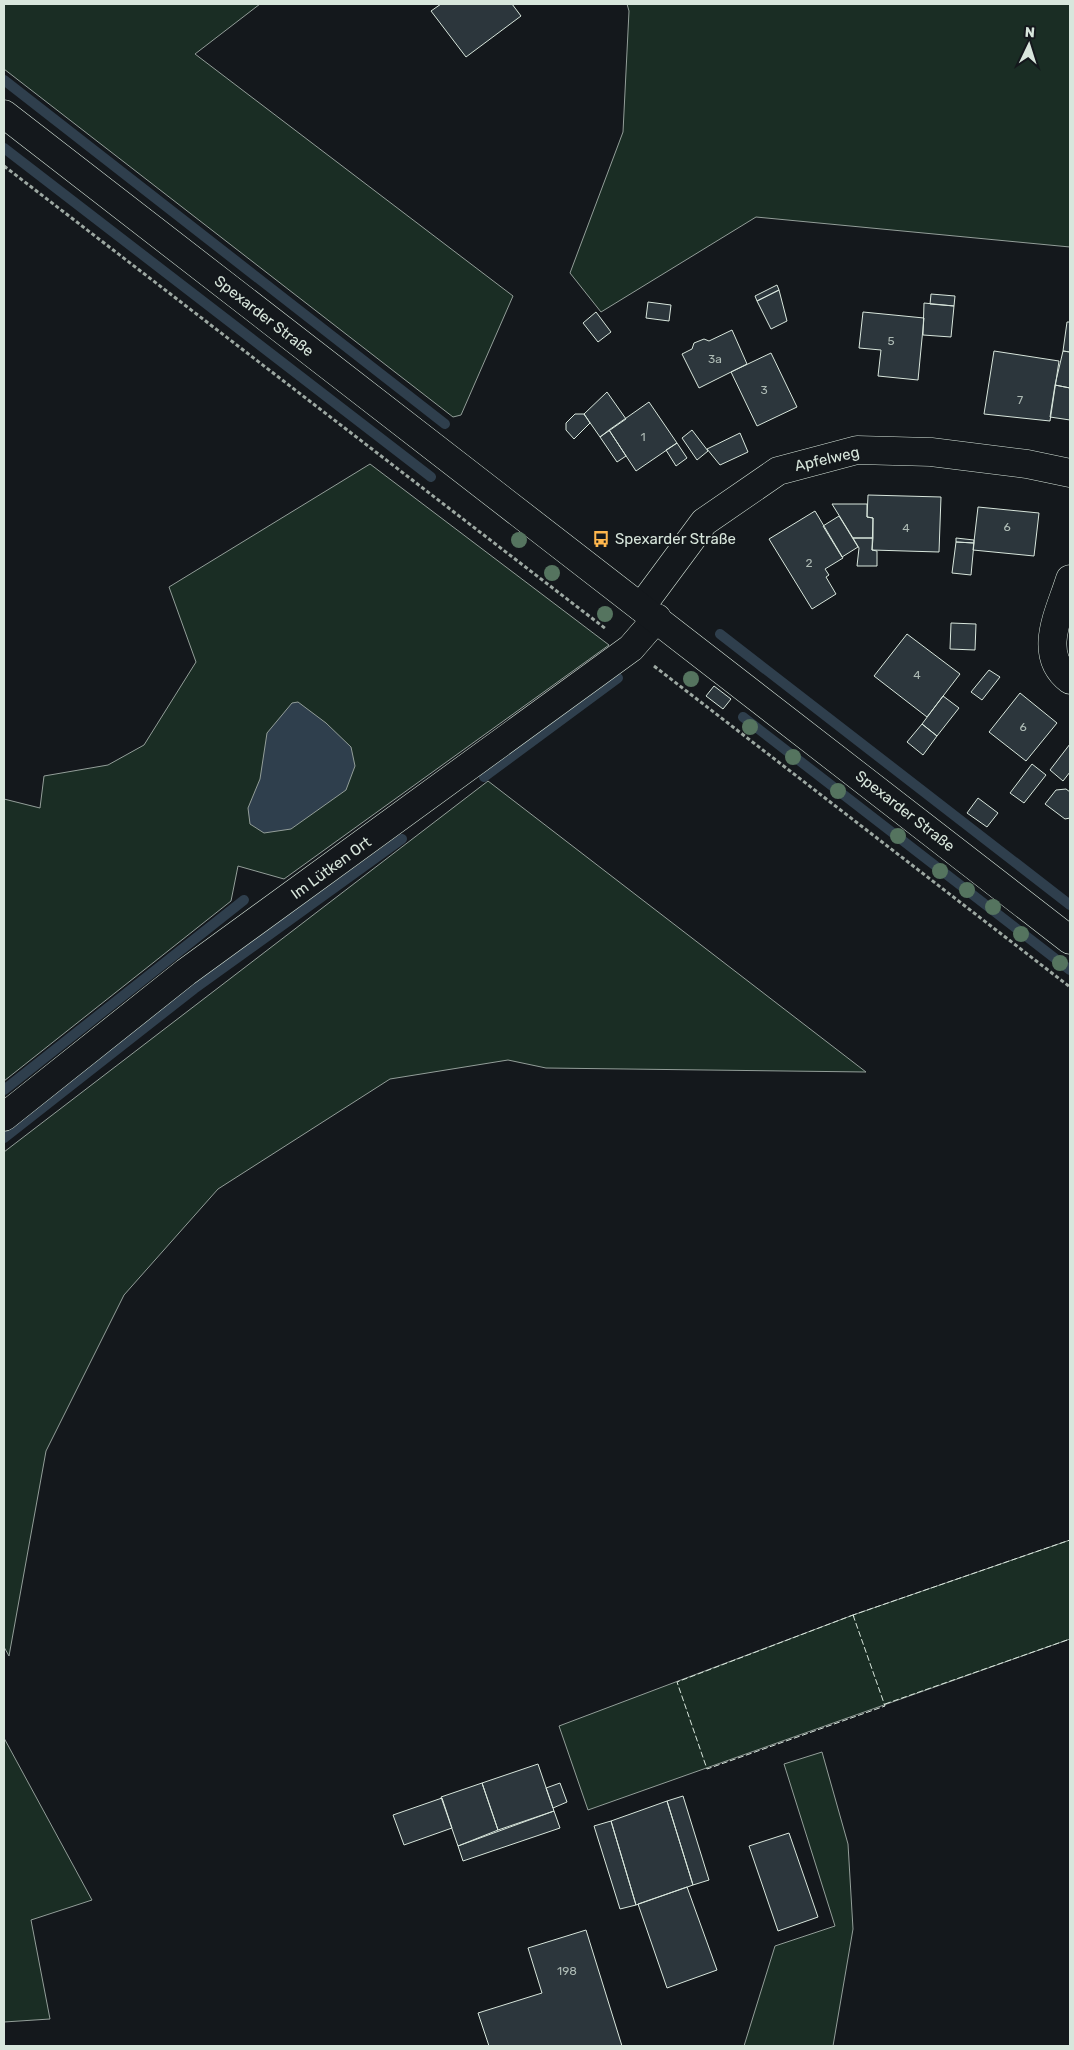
<svg xmlns="http://www.w3.org/2000/svg" width="1074" height="2050" viewBox="0 0 1074 2050" font-family="Rubik,sans-serif">
	<rect width="100%" height="100%" fill="#14181c"/>
	<!-- green -->
	<path fill="#1a2d24" stroke="#939e99" d="M4,4H260L195,54L513,296L461,415L453,417L4,69Z
		M627,4H1070V247L756,217L601,312L570,273L623,132L629,11Z
		M370,464L609,645L284,879L238,866L231,901L4,1081V799L40,808L44,776L108,765L144,745L196,662L169,587Z
		M488,781L866,1072L546,1068L508,1060L390,1079L218,1189L124,1295L46,1451L9,1656L4,1647V1152Z
		M1070,1540V1639L588,1810L559,1726L853,1615Z
		M4,1738L92,1900L31,1920L50,2019L4,2022Z
		M822,1752L848,1844L853,1929L833,2046H744L775,1946L835,1926L784,1764Z"/>
	<!-- water -->
	<path fill="#2f3f4d" stroke="#939e99" d="M298,702L326,723L351,747L355,766L346,790L291,829L264,833L250,824L248,808L260,779L267,733L292,703Z"/>
	<g fill="none" stroke-linecap="round" stroke-linejoin="round">
		<!-- stream -->
		<path stroke="#2f3f4d" stroke-width="10" d="M4,80L445,424
			M4,148L431,477
			M720,634L1070,905
			M743,717L1070,970
			M484,777L618,678
			M4,1090L244,900
			M4,1138L194,989L402,839"/>
	</g>
	<!-- building -->
	<path fill="#2c363c" stroke="#d8e6dc" d="M441,4H512L521,16L466,57L431,11Z
		M777,285L779,290L757,301L755,296Z
		M779,290L787,321L771,329L757,301Z
		M931,294L955,296L954,306L930,304Z
		M648,302L671,305L669,321L646,318Z
		M924,303L954,306L951,337L923,335Z
		M596,312L611,332L598,342L583,323Z
		M863,312L924,318L918,380L878,376L881,350L859,348Z
		M1067,322H1070V352L1063,351Z
		M732,330L747,364L699,388L682,354L692,349L694,343L704,339L709,341Z
		M994,351L1059,361L1050,421L984,414Z
		M1063,351L1070,352V388L1055,385Z
		M771,353L797,407L757,426L731,372Z
		M1055,385L1070,388V420L1050,417Z
		M607,392L626,419L600,437L584,414Z
		M649,402L677,443L636,471L609,430Z
		M575,414H584L590,423L574,439L566,430V423Z
		M609,430L626,456L617,462L600,437Z
		M692,430L708,451L697,460L682,438Z
		M740,433L748,452L720,465L707,449Z
		M677,443L687,458L676,466L666,450Z
		M868,495L941,497L939,552L872,550L873,518L867,517Z
		M832,504H867V517L873,518V538H853Z
		M978,507L1039,513L1034,556L973,550Z
		M815,511L843,558L825,569L829,575L826,577L836,594L812,609L769,539Z
		M839,516L858,547L842,557L823,526Z
		M853,538H873L872,550L877,551V566H857L859,548Z
		M956,538L974,540V543L956,542Z
		M956,542L974,543L971,575L952,573Z
		M951,623L976,624L975,650L950,649Z
		M907,634L960,674L927,717L874,676Z
		M989,670L1000,677L982,700L971,692Z
		M714,686L731,699L723,709L706,696Z
		M1020,693L1057,723L1026,761L989,732Z
		M943,696L959,708L937,736L922,724Z
		M922,724L937,736L923,755L907,742Z
		M1070,744V772L1063,781L1050,770Z
		M1032,764L1046,775L1024,803L1010,793Z
		M1066,789L1070,792V818L1065,819L1045,804L1056,790Z
		M978,798L998,813L987,827L967,813Z
		M538,1764L554,1811L498,1830L482,1783Z
		M482,1783L498,1830L458,1846L441,1797Z
		M560,1783L567,1802L553,1808L546,1788Z
		M683,1796L709,1880L693,1885L667,1801Z
		M442,1798L452,1828L404,1845L393,1815Z
		M667,1801L693,1885L636,1905L611,1821Z
		M554,1811L560,1828L463,1861L458,1846Z
		M611,1821L636,1905L620,1909L594,1826Z
		M789,1833L818,1917L778,1931L749,1846Z
		M687,1887L717,1970L667,1988L638,1904Z
		M586,1930L622,2046H489L478,2013L542,1993L528,1948Z"/>
	<g fill="none" stroke-linecap="round" stroke-linejoin="round">
		<!-- minor casing -->
		<g stroke="#d8e6dc" stroke-width="29">
			<path id="minor" d="M1070,579C1060,612 1036,654 1070,680
				M641,607L704,522L778,471L857,450L931,452L1027,464L1070,473
				M4,1117L186,972L631,648L657,618"/>
		</g>
		<!-- major casing -->
		<g stroke="#d8e6dc" stroke-width="29">
			<path id="major" d="M4,114L1070,940"/>
		</g>
		<!-- path -->
		<path stroke="#9da8a2" stroke-width="3" stroke-dasharray="4 2.5" stroke-linecap="butt" d="M4,166L606,629
			M654,666L1070,987"/>
		<!-- minor -->
		<use href="#minor" stroke="#14181c" stroke-width="28"/>
		<!-- major -->
		<use href="#major" stroke="#14181c" stroke-width="28"/>
		<!-- fence -->
		<path stroke="#d8e6dc" stroke-width="1" stroke-dasharray="6 2.5" stroke-linecap="butt" d="M853,1615L885,1706L707,1769L677,1682Z
			M854,1617L853,1615L1070,1540
			M885,1704L1070,1639"/>
	</g>
	<!-- trees -->
	<g fill="#55745f">
		<circle cx="519" cy="540" r="8"/>
		<circle cx="552" cy="573" r="8"/>
		<circle cx="605" cy="614" r="8"/>
		<circle cx="691" cy="679" r="8"/>
		<circle cx="750" cy="727" r="8"/>
		<circle cx="793" cy="757" r="8"/>
		<circle cx="838" cy="791" r="8"/>
		<circle cx="898" cy="836" r="8"/>
		<circle cx="940" cy="871" r="8"/>
		<circle cx="967" cy="890" r="8"/>
		<circle cx="993" cy="907" r="8"/>
		<circle cx="1021" cy="934" r="8"/>
		<circle cx="1060" cy="963" r="8"/>
	</g>
	<!-- icons -->
	<defs>
		<g id="bus-bare" transform="scale(1.35)"><path d="M-5-6H5V4H4V6H2V4H-2V6H-4V4H-5ZM-3.5-4V0h7V-4ZM-3.5 1.2v1.5H-2V1.2ZM2 1.2v1.5H3.5V1.2Z" fill="#ffb74d" stroke="#14181c" stroke-width="2.5" paint-order="stroke"/></g>
	</defs>
	<g fill-rule="evenodd">
		<use href="#bus-bare" x="601" y="539"/>
	</g>
	<g text-anchor="middle" stroke-width="4" stroke-linejoin="round" paint-order="stroke">
		<!-- number labels -->
		<g font-size="12" fill="#adbab4">
			<text x="891" y="345">5</text>
			<text x="715" y="363">3a</text>
			<text x="764" y="394">3</text>
			<text x="1020" y="404">7</text>
			<text x="643" y="441">1</text>
			<text x="1007" y="531">6</text>
			<text x="906" y="532">4</text>
			<text x="809" y="567">2</text>
			<text x="917" y="679">4</text>
			<text x="1023" y="731">6</text>
			<text x="567" y="1975">198</text>
		</g>
		<!-- street labels -->
		<g font-size="15" fill="#d8e6dc" stroke="#14181c">
			<text transform="translate(264 316) rotate(38)" y="5">Spexarder Straße</text>
			<text transform="translate(827 459) rotate(-13)" y="5">Apfelweg</text>
			<text transform="translate(905 811) rotate(38)" y="5">Spexarder Straße</text>
			<text transform="translate(331 868) rotate(-36)" y="5">Im Lütken Ort</text>
		</g>
		<!-- poi labels -->
		<g font-size="15" fill="#d8e6dc" stroke="#14181c" text-anchor="start">
			<text x="615" y="544">Spexarder Straße</text>
		</g>
	</g>
	<!-- border -->
	<rect width="1074" height="2050" fill="none" stroke="#d8e6dc" stroke-width="10"/>
	<!-- north arrow -->
	<g transform="translate(1029 45) rotate(4)" stroke="#14181c" stroke-width="4" paint-order="stroke">
	<path d="M0-4L9 19L0 12L-9 19Z" fill="#d8e6dc"/>
	<text y="-8" font-size="14" font-weight="bold" text-anchor="middle" fill="#d8e6dc">N</text>
	</g>
</svg>
